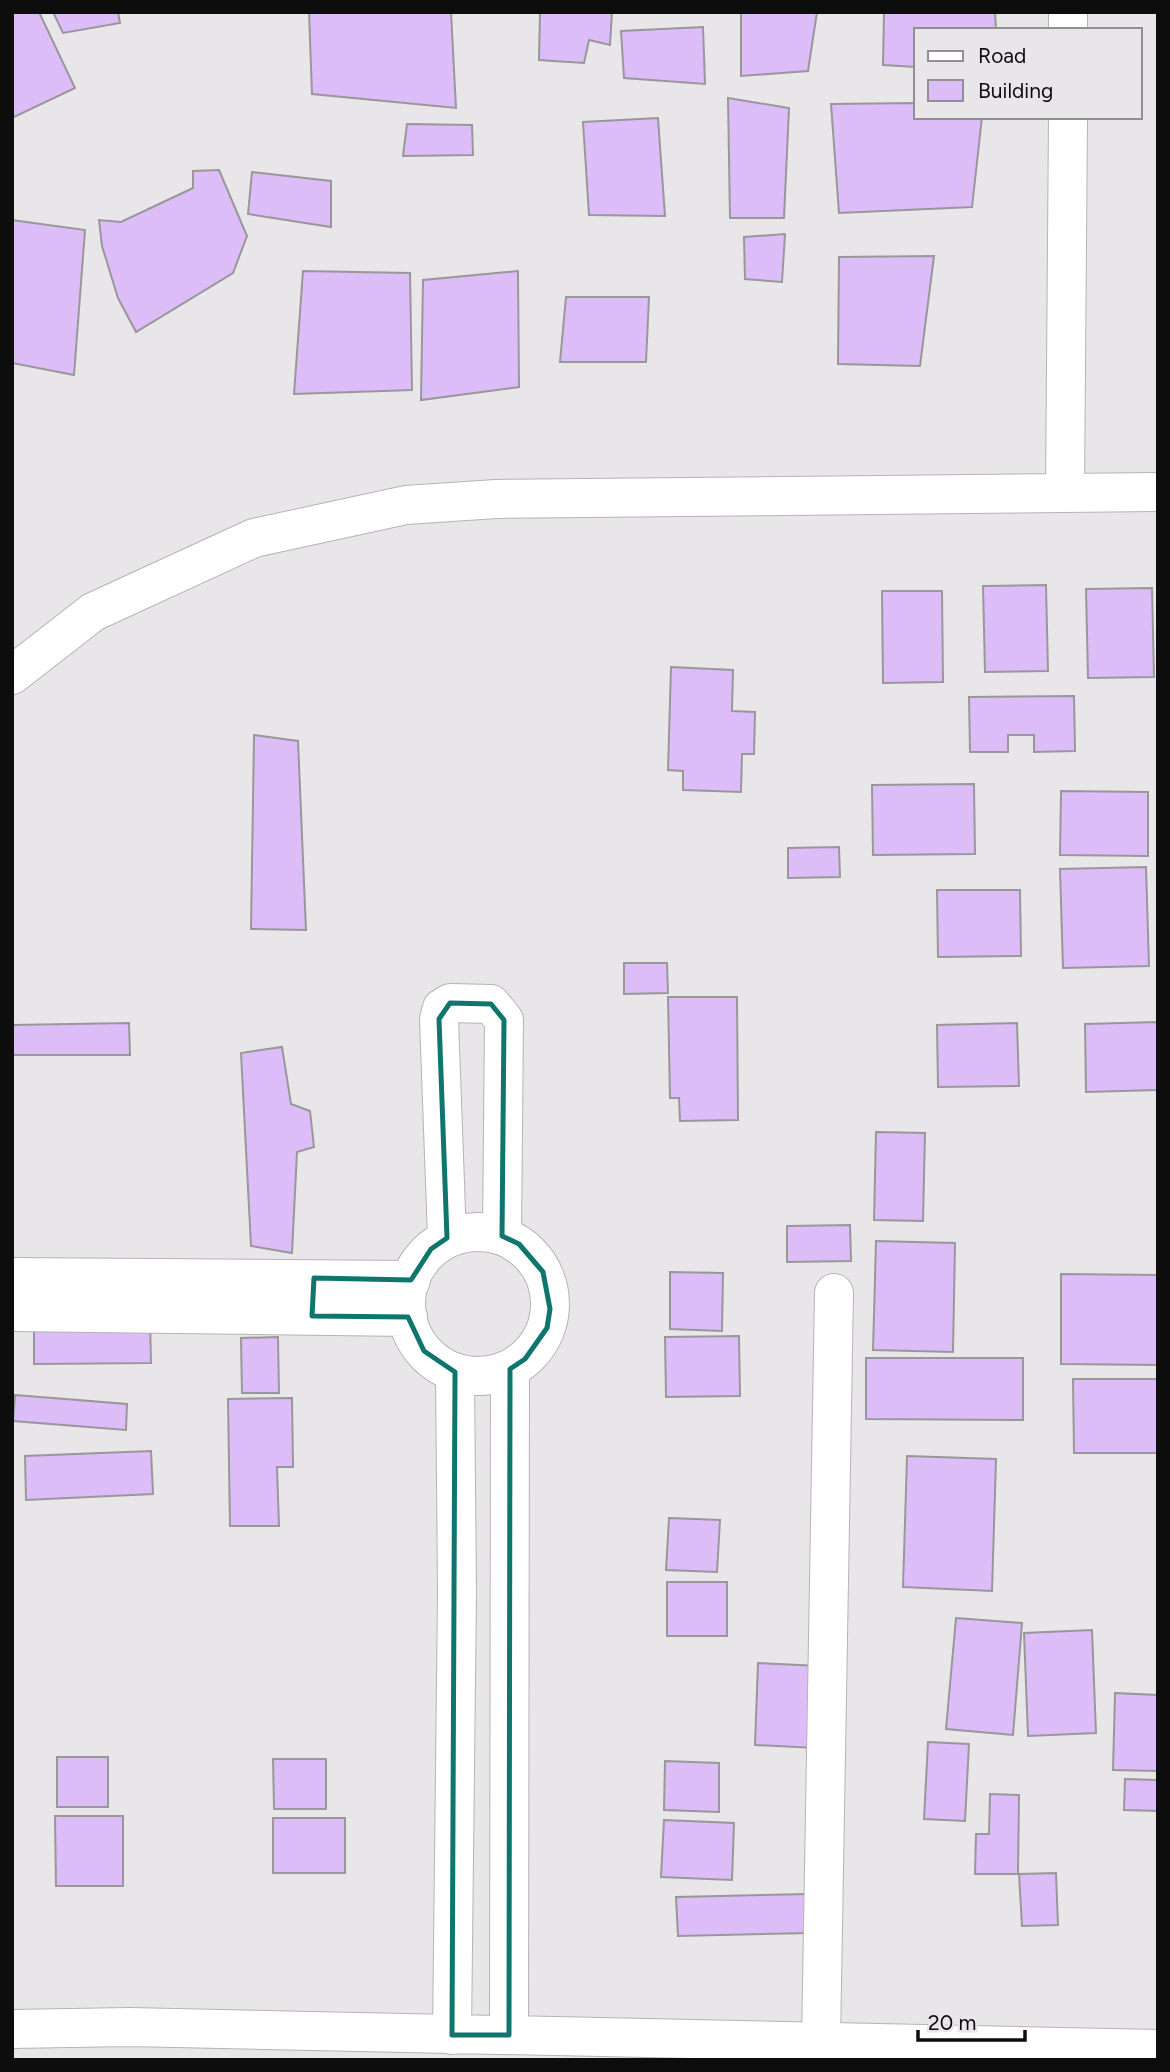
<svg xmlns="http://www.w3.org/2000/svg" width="1170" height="2072" viewBox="0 0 1170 2072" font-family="Figtree,sans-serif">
	<rect width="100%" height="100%" fill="#e9e6e9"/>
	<!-- building -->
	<path fill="#ddbdf7" stroke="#98979a" stroke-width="2" d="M12,12H39L75,88L12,118Z
		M53,12H118L120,23L63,33Z
		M309,12H451L456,108L312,94Z
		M540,12H612L610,45L589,40L584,63L539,60Z
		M741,12H817L808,71L741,76Z
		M884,12H995L996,30H916V67L883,65Z
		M703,27L705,84L624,78L621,31Z
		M728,98L789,108L784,218H730Z
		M916,103V117H982L972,207L839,213L831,104Z
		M658,118L665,216L589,215L583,122Z
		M407,124L472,125L473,155L403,156Z
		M219,170L247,236L233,273L136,332L118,298L102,246L99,220L121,222L193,188V171Z
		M252,172L331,181V227L248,214Z
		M12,220L85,230L74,375L12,363Z
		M785,234L782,282L745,279L744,237Z
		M934,256L920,366L838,364L839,257Z
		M303,271L410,273L412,390L294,394Z
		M518,271L519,387L421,400L423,280Z
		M566,297H649L646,362H560Z
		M1046,585L1048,671L985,672L983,586Z
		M1152,588L1154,677L1088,678L1086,589Z
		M882,591H942L943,682L883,683Z
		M671,667L733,670L732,711L755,712L754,754H742L741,792L683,790V771L668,770Z
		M1074,696L1075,751L1034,752V735H1008V752H970L969,697Z
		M254,735L298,741L306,930L251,929Z
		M974,784L975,854L873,855L872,785Z
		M1061,791L1148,792V856L1060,855Z
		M839,847L840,877L788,878V848Z
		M1146,867L1149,966L1063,968L1060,869Z
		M937,890H1020L1021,956L938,957Z
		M624,963H667L668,993L624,994Z
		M668,997H737L738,1120L680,1121L679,1098H670Z
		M1158,1022V1090L1086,1092L1085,1024Z
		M129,1023L130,1055H12V1025Z
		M1017,1023L1019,1086L938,1087L937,1025Z
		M282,1047L291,1104L310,1111L314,1147L297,1152L292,1253L251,1246L241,1053Z
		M876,1132L925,1133L923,1221L874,1220Z
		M850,1225L851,1261L787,1262V1226Z
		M876,1241L955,1243L953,1352L873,1350Z
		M670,1272L723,1273L722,1331L670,1329Z
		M1061,1274L1158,1275V1365L1061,1364Z
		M34,1318H150L151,1363L34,1364Z
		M739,1336L740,1396L666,1397L665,1337Z
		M278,1337L279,1393H242L241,1338Z
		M866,1358H1023V1420L866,1419Z
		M1073,1379H1158V1453H1074Z
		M15,1395L127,1404L126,1430L13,1421Z
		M292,1398L293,1467H277L279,1526H230L228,1399Z
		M151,1451L153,1494L26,1500L25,1456Z
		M907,1456L996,1459L992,1591L903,1587Z
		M669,1518L720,1520L717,1572L666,1570Z
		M667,1582H727V1636H667Z
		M956,1618L1022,1623L1013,1735L946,1729Z
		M1092,1630L1096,1733L1028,1736L1024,1633Z
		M758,1663L820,1666L816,1748L755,1745Z
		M1115,1693L1158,1695V1771L1113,1770Z
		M928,1742L969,1744L965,1821L924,1819Z
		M57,1757H108V1807H57Z
		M273,1759H326V1809H274Z
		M665,1761L719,1763V1812L664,1810Z
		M1125,1779L1158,1780V1811L1124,1810Z
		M990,1794L1019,1795L1018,1874H975L976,1834H989Z
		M55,1816H123V1886H56Z
		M273,1818H345V1873H273Z
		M664,1820L734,1823L732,1880L661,1877Z
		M1056,1873L1058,1925L1022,1926L1019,1874Z
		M808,1894L809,1933L678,1936L676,1897Z"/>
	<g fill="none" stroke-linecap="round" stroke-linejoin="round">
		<!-- minor casing -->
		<g stroke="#b6b3b6" stroke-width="40">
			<path id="minor" d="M1068,30V12
				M1065,492L1068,117
				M12,675L93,612L254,538L406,505L496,499L1158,492
				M406 1304a72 72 0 1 1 144 0a72 72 0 1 1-144 0Z
				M447,1238L439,1019L442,1008L450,1003L491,1004L504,1020L502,1236
				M12,1277L411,1280
				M12,1312L408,1317
				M12,2029L129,2027L1158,2049
				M452,2035L457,1592L455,1372
				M509,2035L510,1369
				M821,2042L834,1293"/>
		</g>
		<!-- minor -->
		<use href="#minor" stroke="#fff" stroke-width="38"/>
	</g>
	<!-- marked area -->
	<path fill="none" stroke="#0f766e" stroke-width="5" stroke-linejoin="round" d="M450,1003L491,1004L504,1020L502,1236L519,1244L543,1272L550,1309L547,1328L525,1359L510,1369L509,2035H452L455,1372L424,1351L408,1317L312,1316L314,1278L411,1280L431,1249L447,1238L439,1019Z"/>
	<!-- border -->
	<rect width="1170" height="2072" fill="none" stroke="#0e0d0e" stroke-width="28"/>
	<!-- legend -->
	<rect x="914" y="28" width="228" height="91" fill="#e9e6e9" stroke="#918f91" stroke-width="2"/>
	<rect x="928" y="51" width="35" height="10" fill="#ffffff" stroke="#918f91" stroke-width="2"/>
	<text x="978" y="63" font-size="21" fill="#0e0d0e">Road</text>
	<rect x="928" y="80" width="35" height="21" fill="#ddbdf7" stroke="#918f91" stroke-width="2"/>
	<text x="978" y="98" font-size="21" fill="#0e0d0e">Building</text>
	<!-- scale -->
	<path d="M918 2030v10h107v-10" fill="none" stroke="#0e0d0e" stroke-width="3.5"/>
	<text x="928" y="2030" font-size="21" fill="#0e0d0e" stroke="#e9e6e9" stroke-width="5" paint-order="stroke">20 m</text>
</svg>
